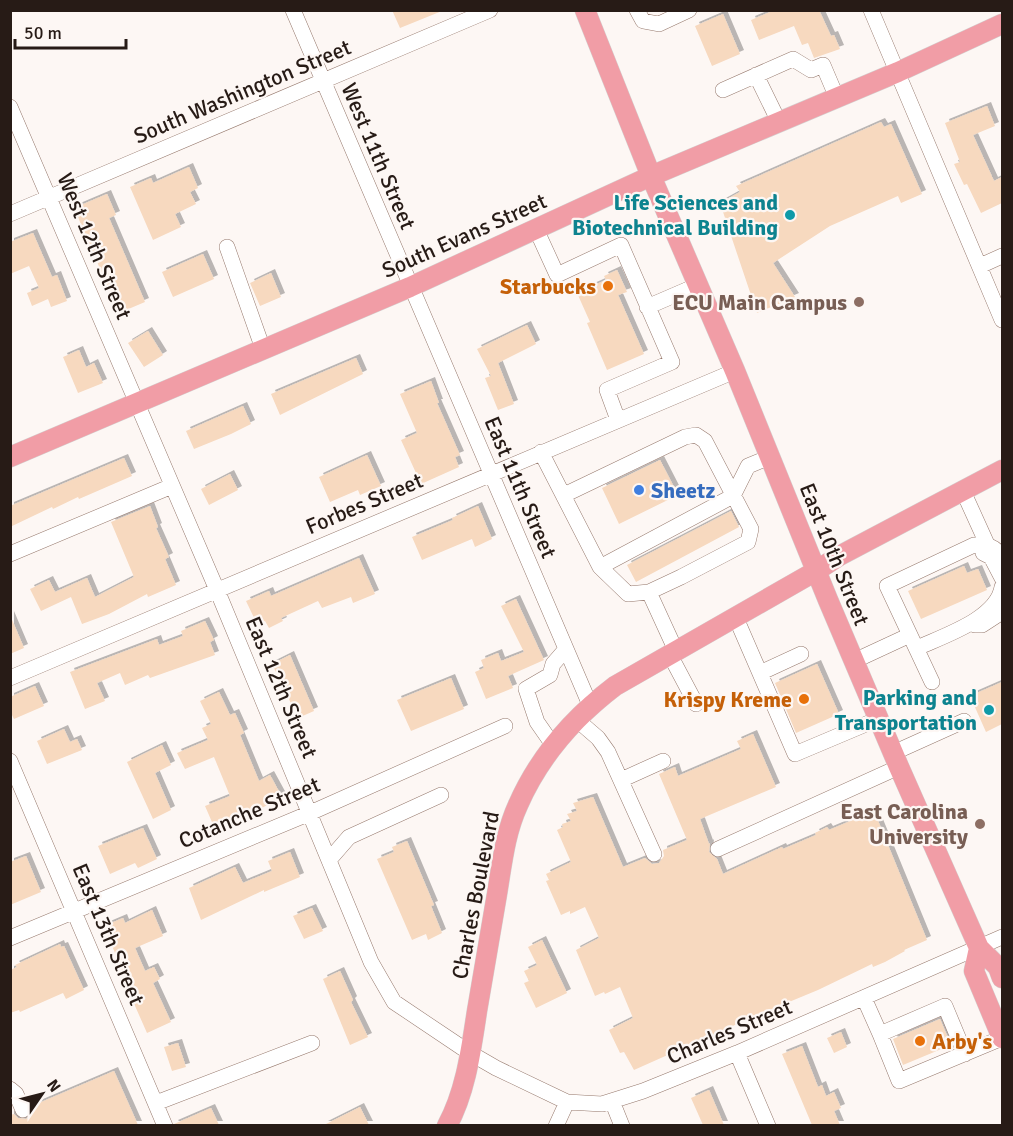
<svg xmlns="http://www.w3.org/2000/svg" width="1013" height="1136" viewBox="0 0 1013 1136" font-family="Signika,sans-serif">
	<defs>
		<filter id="shadow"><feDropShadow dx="4" dy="-4" stdDeviation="0" flood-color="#0004"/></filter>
	</defs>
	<rect width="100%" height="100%" fill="#fdf7f4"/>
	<!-- building -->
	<path fill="#f7d9bf" filter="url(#shadow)" d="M392,10H442V11L400,28Z
		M775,10H819L831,36L834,35L840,49L814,58L808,43L802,45L794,26L759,40L751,20Z
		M723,14L740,54L712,66L695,26Z
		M987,106L995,126L973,135L994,181L1002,177V203L981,213L967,184L964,185L954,164L960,162L945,123Z
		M881,122L884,127L891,124L922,194L901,203L898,196L830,226L773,263L795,297L757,313L720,203L740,192L736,186Z
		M189,167L198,188L190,192L196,204L175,214L181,227L153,240L130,187L151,178L153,183Z
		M107,194L116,215L109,218L145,302L119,313L74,208Z
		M33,233L52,277L57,275L67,301L51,307L48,299L32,306L27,293L39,288L29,266L10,274V242Z
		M203,254L214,279L173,297L162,272Z
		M617,270L627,292L618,295L644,354L607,370L587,323L590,322L577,293L606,280L604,276Z
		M271,273L281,297L260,306L250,283Z
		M527,325L536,344L498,363L514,404L498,410L485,378L491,376L477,349Z
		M148,331L163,355L144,367L128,343Z
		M79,350L86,367L94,363L103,383L78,393L63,357Z
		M356,358L363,374L280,415L271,394Z
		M431,381L439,403H437L460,455L455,457L459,467L421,484L401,440L417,433L400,394Z
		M243,406L251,424L231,434L194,449L186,431Z
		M367,455L381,486L360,495L358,490L330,502L319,477Z
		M124,458L132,476L79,499L78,497L53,509L52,507L10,527V506Z
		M660,460L678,495L619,524L602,488Z
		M230,474L238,490L209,505L201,489Z
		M150,506L158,527L156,528L169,557L165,559L176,585L148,597L147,594L109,614L82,624L71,597L41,611L30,589L49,580L55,592L87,578L95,597L134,577L111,522Z
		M478,506L492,539L475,547L472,539L422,560L412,537L453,520L452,518Z
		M731,511L739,527L636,582L627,565Z
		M359,558L375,594L353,603L351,597L322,608L318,601L281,618L283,621L269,628L265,621L257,624L246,601L269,591L271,596Z
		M964,566L967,573L978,569L987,590L921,619L908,591Z
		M516,599L544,660L508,676L513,688L486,699L475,672L484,668L481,660L498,653L501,661L524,652L501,606Z
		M10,615L24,648L10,654Z
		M205,621L214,640L210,642L215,655L150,678L148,675L125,685L120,673L97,683L105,701L85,709L70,672L157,639L159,645L183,636L181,631Z
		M290,655L314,711L298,718L272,664Z
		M817,664L839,714L796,733L775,683Z
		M451,678L464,709L411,731L397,700Z
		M1002,682V724L986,732L970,696Z
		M35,686L44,706L14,719L10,711V697Z
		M219,692L230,715L235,713L244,733L240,735L259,781L270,775L282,797L249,815L215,829L205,806L230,796L214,757L185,769L177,753L208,740L202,728L211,724L200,701Z
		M64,729L70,742L77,739L82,750L47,764L37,741Z
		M753,734L776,787L700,819L709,844L710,843L709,852L717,859L723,874L782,847L783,849L816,835L815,833L827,827L829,830L874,811L927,940L904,950L905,951L885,962L873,967L872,964L818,990L755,1016L634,1070L624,1052L620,1053L609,1030L633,1018L620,987L605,994L604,992L595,996L576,950L599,938L585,907L570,914V911L561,915L546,881L549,880L546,874L571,862L557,830L563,827L562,824L571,821L567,814L577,811L573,803L593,797L623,867L645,858L652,864L659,863L664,856L663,850L687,840L659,774L675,767L678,776L741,749L737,741Z
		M162,745L171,765L155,773L171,810L153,819L127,762Z
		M143,828L157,859L138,868L135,863L110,874L98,846Z
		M407,841L434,905L431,906L442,933L428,940L426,934L412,940L377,859L394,852L392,847Z
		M290,852L300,877L264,892V890L201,920L189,888L235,867L243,883L272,871L268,861Z
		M26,856L41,892L10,905V862Z
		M312,908L323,931L304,939L293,916Z
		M152,910L163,936L135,948L145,971L154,967L160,979L153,983L171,1022L147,1033L124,981L126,980L104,926L123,918L125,923Z
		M542,940L567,993L536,1008L524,983L529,981L524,971L537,965L528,947Z
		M60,944L61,947L64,946L84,990L66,999L63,993L20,1012L19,1010L10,1013V970L17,967L15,965Z
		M340,971L353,1000L351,1002L368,1037L350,1045L323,979Z
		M940,1019L951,1045L903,1065L893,1039Z
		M841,1032L847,1047L834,1053L827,1038Z
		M178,1043L186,1067L172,1071L164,1047Z
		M802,1046L818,1087L822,1085L826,1096L834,1092L841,1108L834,1111L840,1125H812L782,1054Z
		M114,1071L138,1125H10V1115L14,1114L18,1118L26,1119L31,1115L32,1106Z
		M709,1090L724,1125H703L691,1098Z
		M360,1107L369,1125H324Z
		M211,1108L219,1125H175L174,1124Z"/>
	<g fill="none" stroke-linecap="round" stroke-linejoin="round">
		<!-- minor casing -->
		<g stroke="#96796d" stroke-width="16">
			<path id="minor" d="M293,10L590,705
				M637,10L643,21L659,24L689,10
				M871,10L1002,320
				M756,75L779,122
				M723,90L793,59L811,70L823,65L837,98
				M10,107L217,590L371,962L394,1002L470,1053L496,1068L567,1102L602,1104L643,1091L737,1053L1002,937
				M10,214L490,10
				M536,229L557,275L621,245L672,362L607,390L618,420
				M227,247L263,349
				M980,266L1002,256
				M647,307L698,285
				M541,452L600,567L628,594L649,592L676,651
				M963,491L987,544
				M564,495L685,437L696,435L705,441L751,529L748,542L681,577L649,592
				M983,553L991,557L1002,578
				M10,554L172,486
				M600,567L733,496L748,466L770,457
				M736,618L795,754L878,719
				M975,625H982L1002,612
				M917,648C943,636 997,619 1002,587
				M670,655L696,704
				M854,661L910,635
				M760,673L801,654
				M10,678L735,371
				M932,682L887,586L974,545C987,544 996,546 1002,558
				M576,719L598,738L608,752L654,854
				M553,745L537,722L526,689L550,675L553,664L566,649
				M893,753L964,721
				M10,761L165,1126
				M621,780L663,761
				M718,849L899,767
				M329,860L349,837L441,795
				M10,938L310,813L505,726
				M864,998L880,1034
				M737,1053L768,1126
				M965,1054L945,1006L880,1034L899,1081L1002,1038
				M10,1089L16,1094L23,1110
				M612,1101L622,1126
				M156,1103L312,1043
				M556,1126L567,1102"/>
		</g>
		<!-- major casing -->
		<g stroke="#d4d1d0" stroke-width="21">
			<path id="major" d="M585,10L651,176L735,371L828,600L899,767L979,948L998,967L1002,978
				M10,457L410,287L651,176L898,72L1002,24
				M979,948L974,971L1002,1038
				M447,1126C466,1091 471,1050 477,1011C484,972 490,933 497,894C502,864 505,833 518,805C539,757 573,718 615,686L816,571L839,556L1002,470"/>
		</g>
		<!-- minor -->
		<use href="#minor" stroke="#fff" stroke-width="15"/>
		<!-- major -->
		<use href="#major" stroke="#f19da6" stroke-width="20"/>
	</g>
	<!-- markers -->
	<g fill="#0f9aa8" stroke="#fdf7f4" stroke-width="2">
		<circle cx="790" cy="215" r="6"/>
		<circle cx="989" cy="710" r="6"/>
	</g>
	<g fill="#e8710a" stroke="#fdf7f4" stroke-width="2">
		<circle cx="608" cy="286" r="6"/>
		<circle cx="804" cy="699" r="6"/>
		<circle cx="920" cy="1041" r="6"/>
	</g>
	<g fill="#8d6e63" stroke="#fdf7f4" stroke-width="2">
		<circle cx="859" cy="302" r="6"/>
		<circle cx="980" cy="824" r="6"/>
	</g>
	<circle fill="#3f7fe0" stroke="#fdf7f4" stroke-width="2" cx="639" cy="490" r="6"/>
	<g text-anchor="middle" stroke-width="4.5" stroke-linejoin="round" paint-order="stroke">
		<!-- street labels -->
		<g font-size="22" fill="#271b16" stroke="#fdf7f4">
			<text transform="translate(242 91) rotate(-23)" y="8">South Washington Street</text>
			<text transform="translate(379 156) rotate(67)" y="8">West 11th Street</text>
			<text transform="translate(464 235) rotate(-24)" y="8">South Evans Street</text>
			<text transform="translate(95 246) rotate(67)" y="8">West 12th Street</text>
			<text transform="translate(521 487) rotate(67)" y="8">East 11th Street</text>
			<text transform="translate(364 503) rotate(-23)" y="8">Forbes Street</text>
			<text transform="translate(835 554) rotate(68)" y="8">East 10th Street</text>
			<text transform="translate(282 687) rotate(67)" y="8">East 12th Street</text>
			<text transform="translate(249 812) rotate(-23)" y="8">Cotanche Street</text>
			<text transform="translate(475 895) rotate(-79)" y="8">Charles Boulevard</text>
			<text transform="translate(109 934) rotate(67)" y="8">East 13th Street</text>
			<text transform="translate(729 1031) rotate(-23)" y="8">Charles Street</text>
		</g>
		<!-- culture labels -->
		<g font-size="22" font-weight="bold" fill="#0d838f" stroke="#fdf7f4" text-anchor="end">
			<text x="778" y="210">Life Sciences and<tspan x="778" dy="25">Biotechnical Building</tspan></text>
			<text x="977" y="705">Parking and<tspan x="977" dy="25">Transportation</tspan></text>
		</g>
		<!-- food labels -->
		<g font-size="22" font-weight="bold" fill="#c56008" stroke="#fdf7f4" text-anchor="end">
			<text x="596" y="294">Starbucks</text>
			<text x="792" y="707">Krispy Kreme</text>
			<text x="932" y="1049" text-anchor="start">Arby's</text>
		</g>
		<!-- education labels -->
		<g font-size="22" font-weight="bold" fill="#785e54" stroke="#fdf7f4" text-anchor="end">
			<text x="847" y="310">ECU Main Campus</text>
			<text x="968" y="819">East Carolina<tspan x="968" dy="25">University</tspan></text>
		</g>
		<!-- shop labels -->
		<g font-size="22" font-weight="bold" fill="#366cbe" stroke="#fdf7f4" text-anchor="start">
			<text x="651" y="498">Sheetz</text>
		</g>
	</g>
	<!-- border -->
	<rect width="1013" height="1136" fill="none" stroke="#271b16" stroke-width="24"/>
	<!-- north arrow -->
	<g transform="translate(42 1094) rotate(55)" stroke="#fdf7f4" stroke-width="4.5" paint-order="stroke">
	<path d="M0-4.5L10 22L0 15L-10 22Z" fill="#271b16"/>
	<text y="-9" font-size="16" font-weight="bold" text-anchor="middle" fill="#271b16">N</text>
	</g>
	<!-- scale -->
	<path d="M15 39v9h111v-9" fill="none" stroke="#271b16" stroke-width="3"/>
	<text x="24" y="39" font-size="18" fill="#271b16" stroke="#fdf7f4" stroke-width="4.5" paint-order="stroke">50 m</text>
</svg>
